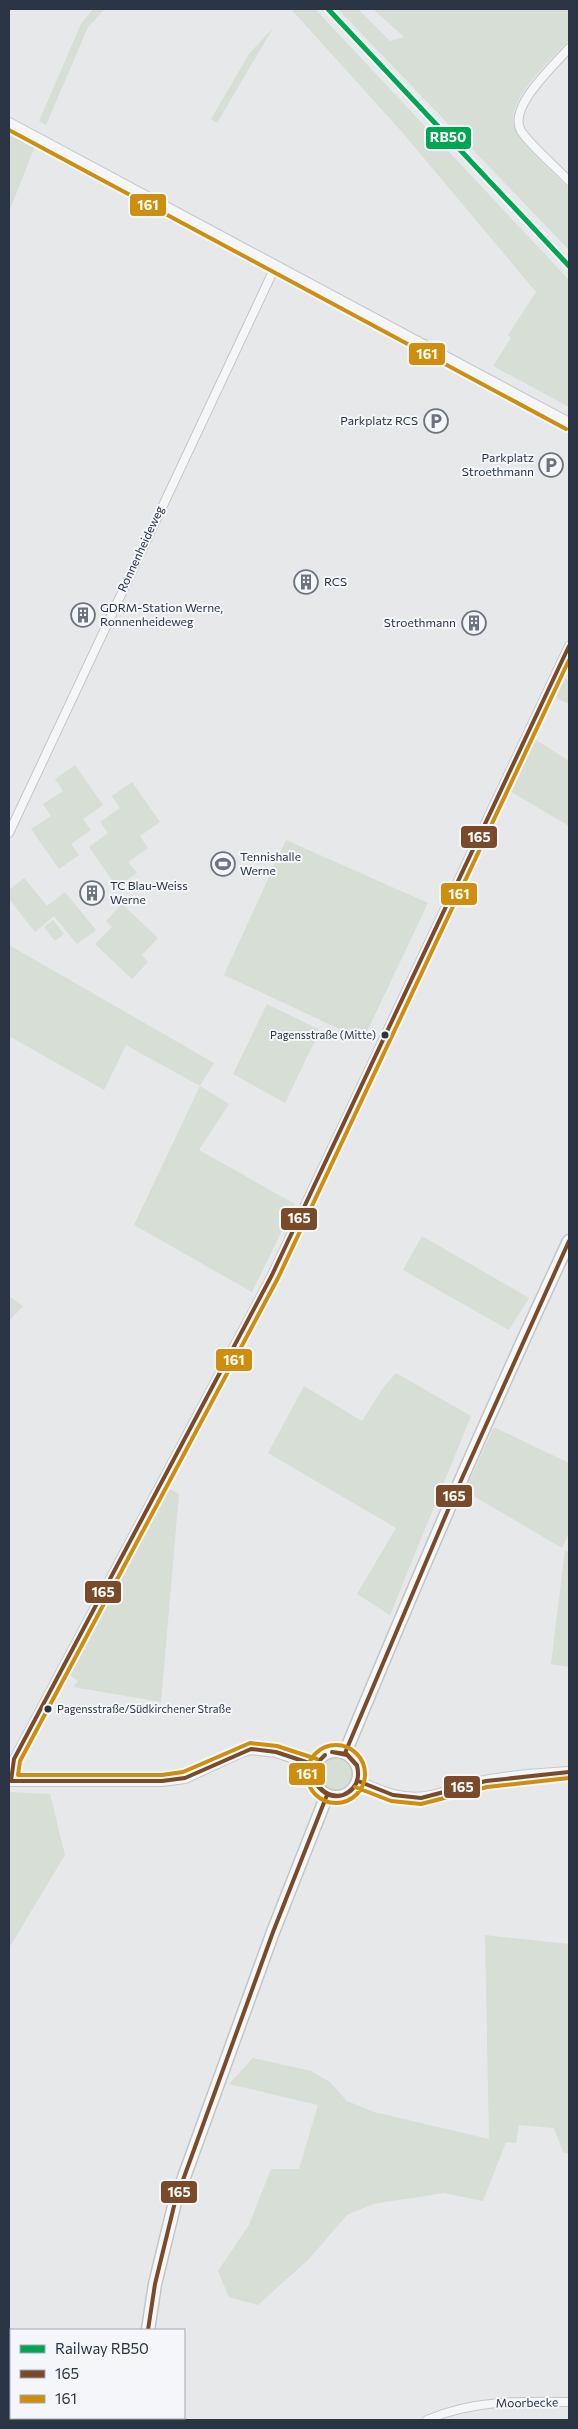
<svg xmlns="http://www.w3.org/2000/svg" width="578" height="2429" viewBox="0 0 578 2429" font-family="Commissioner,sans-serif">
	<rect width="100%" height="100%" fill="#e6e8ea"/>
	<!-- green -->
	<path fill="#d6ded6" d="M93,9H105L88,27L46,125L39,121L81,24Z
		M291,9H315L569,280V407L493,366L511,338L508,335L536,292L402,132Z
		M338,9H358L390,41L404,37L373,9H569V40C551,60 500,104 516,132C524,147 556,175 569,189V250Z
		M273,28L217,123L211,119L249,54Z
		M9,132L35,146L9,212Z
		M562,677L569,680V704L552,696Z
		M533,738L569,761V826L508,790Z
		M75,765L103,805L83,819L91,830L71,844L79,855L59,869L31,829L51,816L43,804L63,791L55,779Z
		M132,782L160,822L140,836L148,848L128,862L137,873L117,887L89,847L108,833L100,822L120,808L112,796Z
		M286,840L428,903L363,1040L224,975Z
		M24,878L47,906L65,892L96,930L77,944L54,916L35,932L9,899V890Z
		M122,904L158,938L142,955L148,962L132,979L95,944L112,927L106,921Z
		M53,920L64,934L55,941L44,927Z
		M9,945L214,1063L200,1086L229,1104L199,1150L295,1204L252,1292L134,1225L200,1086L126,1045L104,1090L9,1036Z
		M267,1004L320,1030L285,1103L233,1074Z
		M422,1236L529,1298L509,1330L403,1270Z
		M9,1296L23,1306L9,1321Z
		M396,1373L471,1416L390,1615L357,1594L396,1528L268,1453L304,1386L362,1421L383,1388Z
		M494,1427L569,1463V1533L562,1548L465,1491Z
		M166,1487L179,1494L161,1702L73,1687L78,1681L68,1674Z
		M565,1550L569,1553V1667L551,1664Z
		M319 1774a17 17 0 1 1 34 0a17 17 0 1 1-34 0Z
		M9,1792L50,1794L65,1855L9,1948Z
		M485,1935L569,1944V2154L563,2152L554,2128L519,2125L516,2143L506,2142L483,2201L444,2193L373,2204L347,2215L309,2259L258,2305L229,2297L218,2271L249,2225L271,2169H299L318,2105L229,2084L253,2058L311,2071L330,2082L347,2101L374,2112L489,2139Z"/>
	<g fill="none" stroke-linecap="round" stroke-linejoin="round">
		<!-- minor casing -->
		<g stroke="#c4c6c8" stroke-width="10">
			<path id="minor" d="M569,48C555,65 507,107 521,131C531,146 556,167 569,181
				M9,833L276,265
				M11,1781L14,1759L272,1275L569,646
				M427,2420C472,2400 521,2401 569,2402"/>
		</g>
		<!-- tertiary casing -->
		<g stroke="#c4c6c8" stroke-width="12">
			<path id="tertiary" d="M9,123L569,423
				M9,1781H162L185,1778L241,1752L251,1749L276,1752L315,1765
				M358,1781C381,1792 404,1802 431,1796C446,1793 460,1786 474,1783C506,1776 537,1774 569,1772"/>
		</g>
		<!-- primary casing -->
		<g stroke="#c2c5c8" stroke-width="15">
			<path id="primary" d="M313 1774a23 23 0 1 1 46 0a23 23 0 1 1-46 0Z
				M345,1753C416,1581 490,1410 569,1241
				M148,2330L155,2284L175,2202L273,1932L327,1795
				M143,2420V2418"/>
		</g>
		<!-- minor -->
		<use href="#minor" stroke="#f5f6f7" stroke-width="8"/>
		<!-- tertiary -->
		<use href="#tertiary" stroke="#f5f6f7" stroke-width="10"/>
		<!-- primary -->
		<use href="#primary" stroke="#f8f8f8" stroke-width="12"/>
		<!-- bus-1 casing -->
		<g stroke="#f4f6f9" stroke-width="8">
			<path id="bus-1" d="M332,1752L347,1755L357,1766C360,1778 356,1789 343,1795
				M332,1752L347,1754L357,1765C360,1778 357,1790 343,1795
				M345,1753L454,1496L569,1241
				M325,1755L315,1765L314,1781C321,1792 331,1799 343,1795
				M314,1777C319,1790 329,1798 343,1795
				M11,1781L14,1759L272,1275L569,646
				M11,1781H162L185,1778L251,1749L276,1752L315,1765
				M358,1781L393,1795L421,1798L486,1781L569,1772
				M148,2330L155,2284L175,2202L273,1932L327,1795"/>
		</g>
		<!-- bus-2 casing -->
		<g stroke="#f4f6f9" stroke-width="8">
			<path id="bus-2" d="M9,130L566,429
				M307 1774a29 29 0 1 1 58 0a29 29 0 1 1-58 0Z
				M317,1759L277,1746L250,1743L183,1772L162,1775H18L20,1761L278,1278L569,660
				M355,1787L391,1801L421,1804L487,1787L569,1778"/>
		</g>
		<!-- bus-1 -->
		<use href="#bus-1" stroke="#7a4b2a" stroke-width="4"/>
		<!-- bus-2 -->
		<use href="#bus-2" stroke="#ce8f0e" stroke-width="4"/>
		<!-- rail-1 casing -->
		<g stroke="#f4f6f9" stroke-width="9">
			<path id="rail-1" d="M328,9L569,266"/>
		</g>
		<!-- rail-1 -->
		<use href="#rail-1" stroke="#00a651" stroke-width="5"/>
	</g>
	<!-- icons -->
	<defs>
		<g id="parking-ring" transform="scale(1.25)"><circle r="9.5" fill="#f4f6f9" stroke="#6c737f" stroke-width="1.5"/><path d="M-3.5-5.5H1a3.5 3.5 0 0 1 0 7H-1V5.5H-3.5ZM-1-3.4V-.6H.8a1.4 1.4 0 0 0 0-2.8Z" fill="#6c737f"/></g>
		<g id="building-ring" transform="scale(1.25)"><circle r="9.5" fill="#f4f6f9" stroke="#6c737f" stroke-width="1.5"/><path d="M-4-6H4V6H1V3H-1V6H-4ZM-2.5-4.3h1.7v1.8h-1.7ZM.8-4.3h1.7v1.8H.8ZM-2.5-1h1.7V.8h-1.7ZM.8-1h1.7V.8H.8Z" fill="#6c737f"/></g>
		<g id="stadium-ring" transform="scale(1.25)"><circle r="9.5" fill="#f4f6f9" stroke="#6c737f" stroke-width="1.5"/><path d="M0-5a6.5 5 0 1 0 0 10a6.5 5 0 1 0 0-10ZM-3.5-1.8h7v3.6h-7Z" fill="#6c737f"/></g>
	</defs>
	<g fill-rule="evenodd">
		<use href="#parking-ring" x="436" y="421"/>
		<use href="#parking-ring" x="551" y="465"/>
		<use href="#building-ring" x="306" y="582"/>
		<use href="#building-ring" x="83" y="615"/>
		<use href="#building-ring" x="474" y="623"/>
		<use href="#stadium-ring" x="223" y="864"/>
		<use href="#building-ring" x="92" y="893"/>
	</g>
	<!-- markers -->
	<g fill="#2b3445" stroke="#f4f6f9" stroke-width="2">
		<circle cx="385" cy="1035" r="4.5"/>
		<circle cx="48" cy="1709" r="4.5"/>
	</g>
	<g text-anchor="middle" stroke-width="4" stroke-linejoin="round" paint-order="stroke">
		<!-- bus labels -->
		<g font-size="11" fill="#2b3445" stroke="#f4f6f9" text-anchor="end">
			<text x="376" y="1039">Pagensstraße (Mitte)</text>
			<text x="57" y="1713" text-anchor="start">Pagensstraße/Südkirchener Straße</text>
		</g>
		<!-- poi labels -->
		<g font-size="12" fill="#2b3445" stroke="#f4f6f9" text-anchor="start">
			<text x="418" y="425" text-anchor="end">Parkplatz RCS</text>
			<text x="534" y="462" text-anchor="end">Parkplatz<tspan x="534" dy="14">Stroethmann</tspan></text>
			<text x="324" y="586">RCS</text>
			<text x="100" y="612">GDRM-Station Werne,<tspan x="100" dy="14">Ronnenheideweg</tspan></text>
			<text x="456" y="627" text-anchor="end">Stroethmann</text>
			<text x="240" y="861">Tennishalle<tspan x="240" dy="14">Werne</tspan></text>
			<text x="110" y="890">TC Blau-Weiss<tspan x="110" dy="14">Werne</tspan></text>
		</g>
		<!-- street labels -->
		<g font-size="12" fill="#2b3445" stroke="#f4f6f9">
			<text transform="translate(141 549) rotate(-65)" y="4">Ronnenheideweg</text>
			<text transform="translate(527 2403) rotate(-1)" y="4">Moorbecke</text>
		</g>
	</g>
	<g stroke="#f4f6f9" stroke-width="2">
		<rect x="425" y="126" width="47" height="24" rx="5" fill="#00a651"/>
		<rect x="129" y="193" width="38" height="24" rx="5" fill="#ce8f0e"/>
		<rect x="408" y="342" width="38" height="24" rx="5" fill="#ce8f0e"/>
		<rect x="460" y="825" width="38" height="24" rx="5" fill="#7a4b2a"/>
		<rect x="440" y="882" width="38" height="24" rx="5" fill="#ce8f0e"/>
		<rect x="280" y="1207" width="38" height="24" rx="5" fill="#7a4b2a"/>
		<rect x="215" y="1348" width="38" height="24" rx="5" fill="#ce8f0e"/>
		<rect x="435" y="1484" width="38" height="24" rx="5" fill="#7a4b2a"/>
		<rect x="84" y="1580" width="38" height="24" rx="5" fill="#7a4b2a"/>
		<rect x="288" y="1762" width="38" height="24" rx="5" fill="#ce8f0e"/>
		<rect x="443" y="1775" width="38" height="24" rx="5" fill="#7a4b2a"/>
		<rect x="160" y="2180" width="38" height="24" rx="5" fill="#7a4b2a"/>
	</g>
	<g font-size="14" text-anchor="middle" font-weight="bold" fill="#fff">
		<text x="448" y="142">RB50</text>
		<text x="148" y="210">161</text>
		<text x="427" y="359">161</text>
		<text x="479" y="842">165</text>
		<text x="459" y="899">161</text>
		<text x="299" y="1223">165</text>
		<text x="234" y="1365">161</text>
		<text x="454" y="1501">165</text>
		<text x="103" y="1597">165</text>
		<text x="307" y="1779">161</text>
		<text x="462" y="1792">165</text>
		<text x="179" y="2197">165</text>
	</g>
	<!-- border -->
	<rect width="578" height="2429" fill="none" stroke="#2b3445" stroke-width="20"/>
	<!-- legend -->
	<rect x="10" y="2329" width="175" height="90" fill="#f4f6f9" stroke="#a4a8b1"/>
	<rect x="20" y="2345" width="25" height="8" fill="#00a651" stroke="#a4a8b1"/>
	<text x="55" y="2354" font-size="15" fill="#2b3445">Railway RB50</text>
	<rect x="20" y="2370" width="25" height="8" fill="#7a4b2a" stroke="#a4a8b1"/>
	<text x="55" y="2379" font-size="15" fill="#2b3445">165</text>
	<rect x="20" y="2395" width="25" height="8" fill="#ce8f0e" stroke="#a4a8b1"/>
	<text x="55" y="2404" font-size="15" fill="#2b3445">161</text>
</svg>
